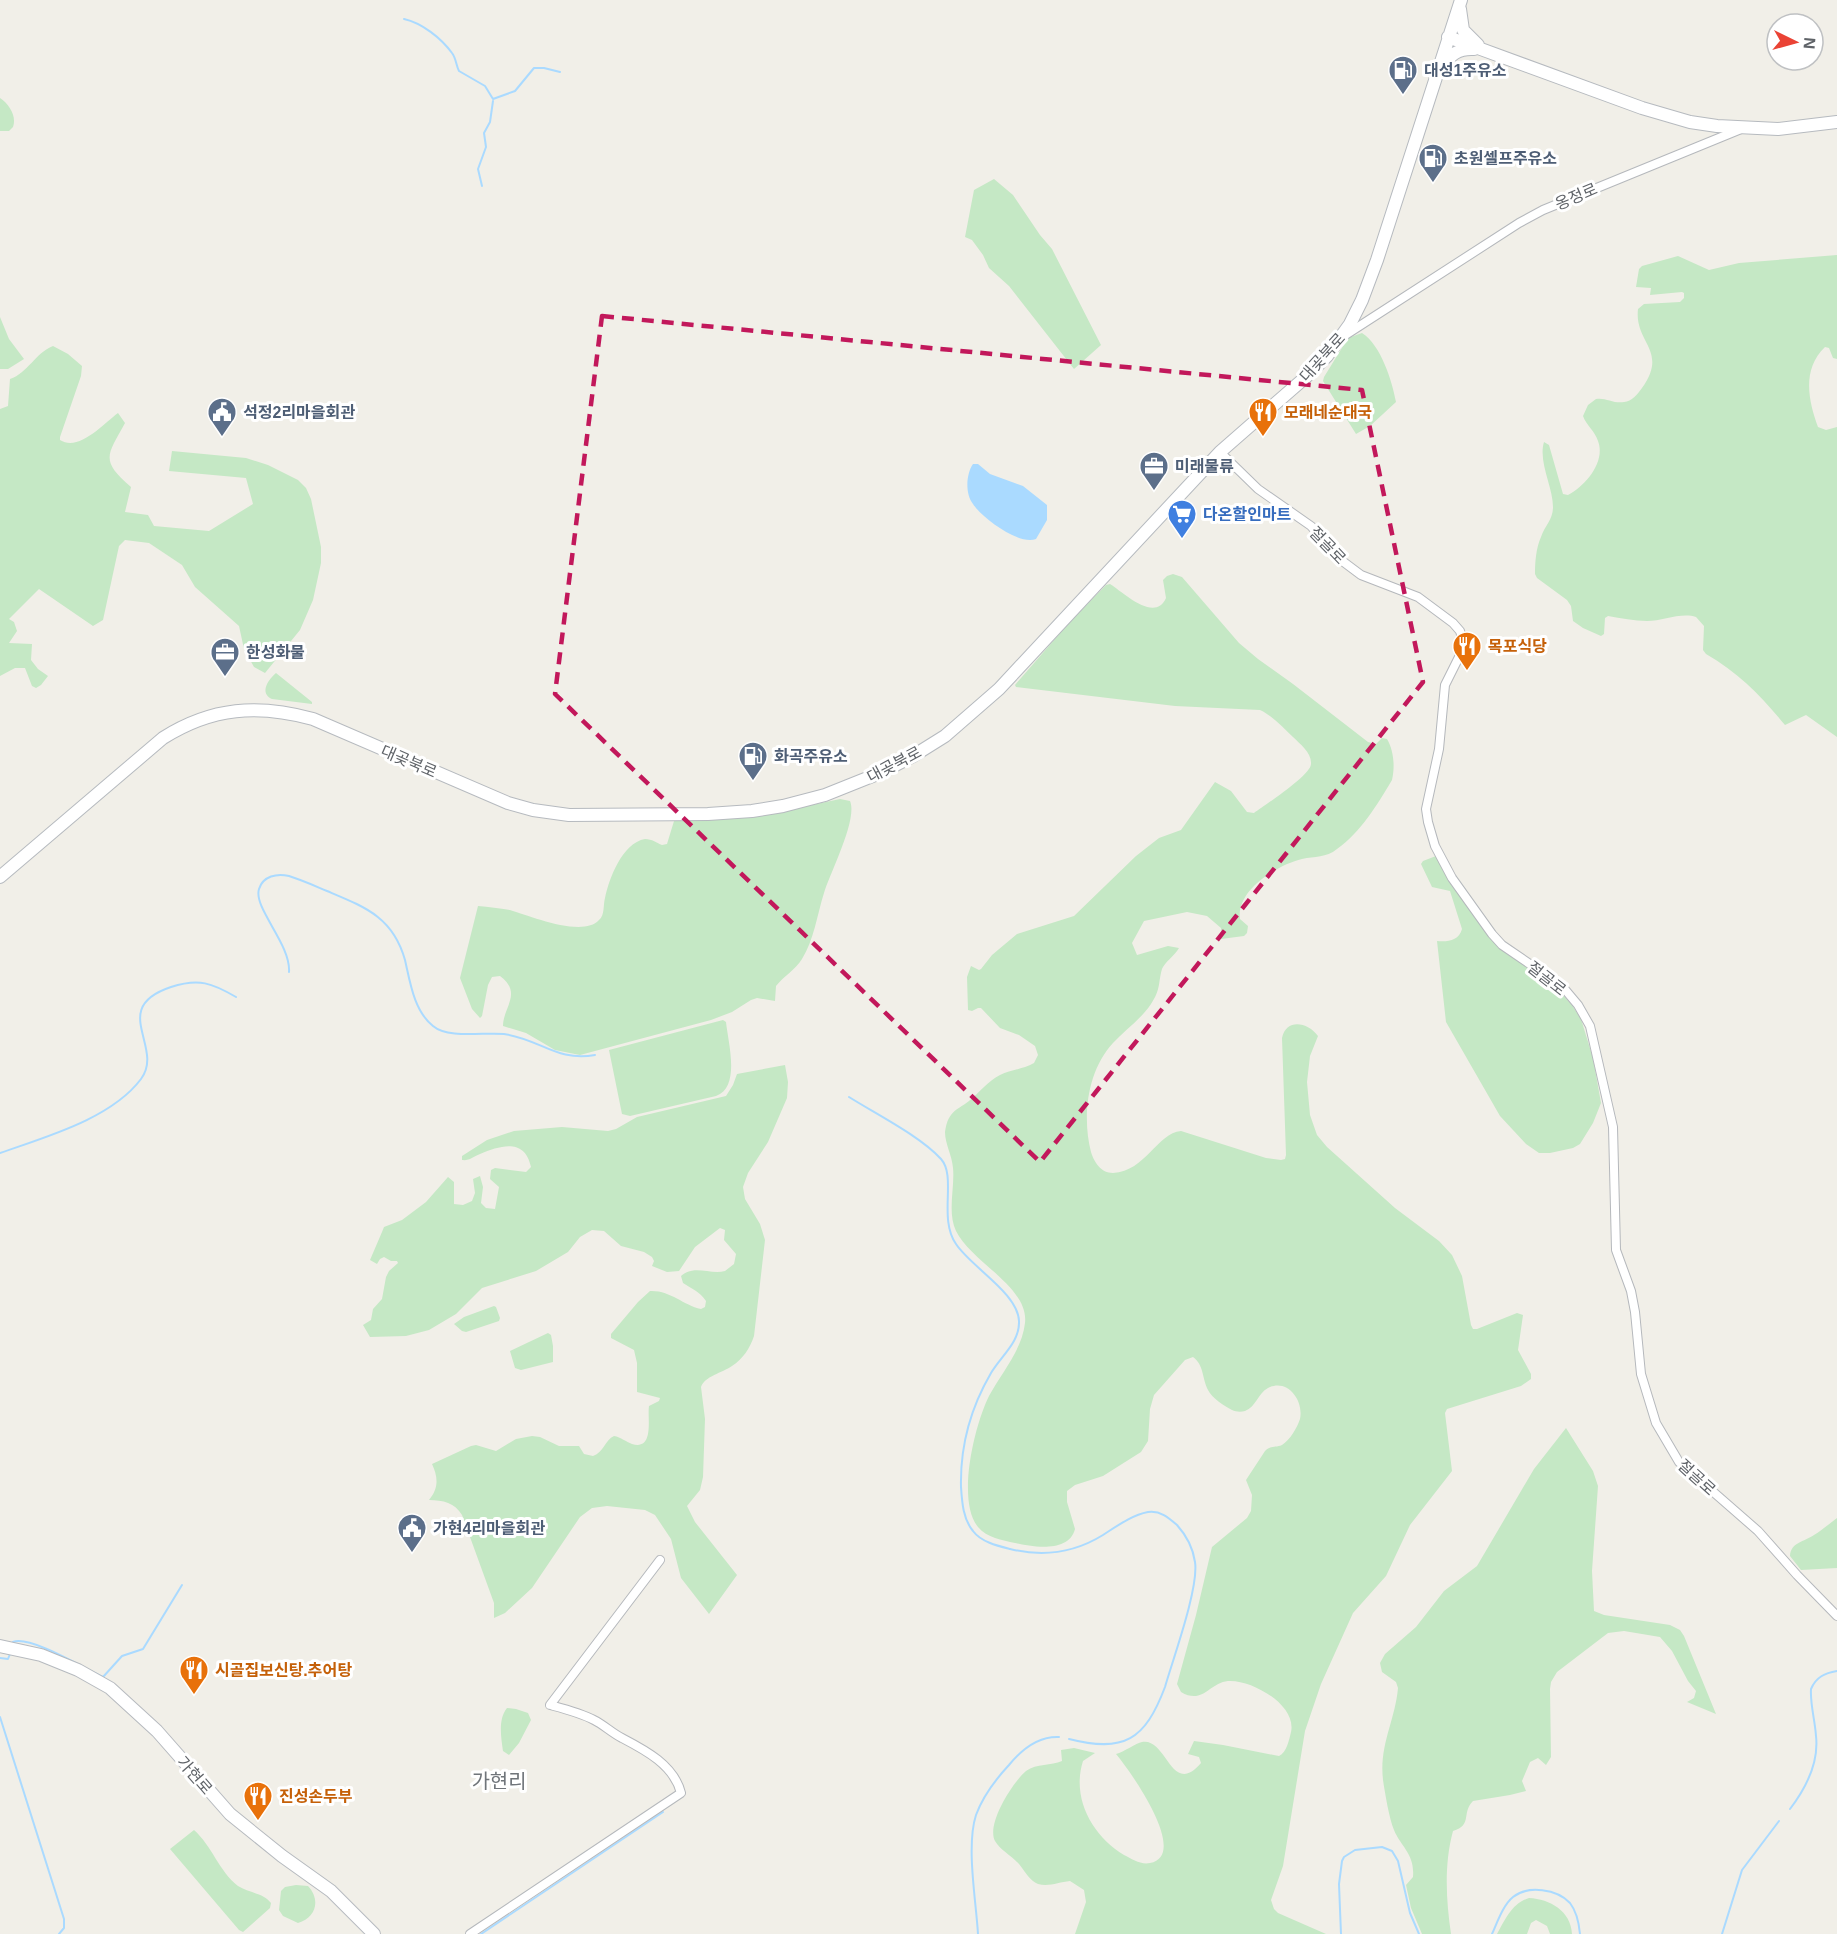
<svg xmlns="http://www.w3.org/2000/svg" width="1837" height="1934" viewBox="0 0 1837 1934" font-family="Arial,'Noto Sans KR',sans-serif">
	<rect width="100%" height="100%" fill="#f1efe8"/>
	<!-- green -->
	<path fill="#c5e8c5" d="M0,98C9,104 17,116 13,127L9,131H0Z
		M994,179L1013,195L1040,235L1052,249L1101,345L1074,369L1009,286L989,268L983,255L972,240L965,237L974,190Z
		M1837,255V359L1833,358L1829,348L1825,347C1802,369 1808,400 1818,427L1826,430L1837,427V737L1806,715L1785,725C1761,696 1739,673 1706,654L1703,650L1704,626L1696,617C1681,612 1663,621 1647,621C1634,621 1621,618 1608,616L1605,618L1604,634L1601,636L1583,628L1573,621L1571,606L1567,600L1537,578L1535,574C1535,562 1536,548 1541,537C1545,525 1553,520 1553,507C1553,487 1538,462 1544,442L1549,445L1563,494L1568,495C1585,486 1606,462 1598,441C1595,431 1586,425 1583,416L1588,405L1596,399C1605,397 1614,404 1624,402C1632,401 1637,395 1642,388C1669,350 1634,343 1638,309L1644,304L1680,302L1684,298V293L1682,292L1650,295L1651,288L1636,287L1639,269L1642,266L1678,256L1709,270L1739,263Z
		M0,317L9,339L24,359L8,369H0Z
		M1362,333C1381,345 1392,381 1396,402L1370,426L1356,434L1323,381L1324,377L1348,338Z
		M53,346L68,354L82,366L81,376L60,437V440C79,452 103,424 118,413L125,423C107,456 100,460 131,487L125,512L148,515L154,526L209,531L253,504L246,478L169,471L172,451L246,458L268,465L298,480L306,488L311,499L321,547V563L313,600L300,630L265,673L254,667L244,649L239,626L195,587L182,565L149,543L125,540L119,546L103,620L93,626L39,589L9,619L14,622L17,631L9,643L32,644L31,660L38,669L48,676L41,685L36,688L32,686L25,668H15L0,676V409L8,406L10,379C28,373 35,353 53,346Z
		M1173,574L1182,577L1239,643L1258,659L1293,684L1368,742L1376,744L1382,738L1387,739C1394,751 1395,767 1392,780C1377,805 1361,832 1337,849C1326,858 1315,856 1302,859C1277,865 1236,890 1240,919L1248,926L1247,933L1244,936L1221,939V928L1207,916L1187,912L1144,921L1132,943L1137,955L1168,946L1179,948C1175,955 1164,963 1162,969C1158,983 1161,989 1151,1004C1141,1019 1125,1030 1113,1043C1087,1071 1082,1117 1091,1152C1094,1162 1101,1173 1113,1173C1146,1171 1157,1133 1181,1131L1266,1158L1281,1160L1285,1159L1286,1155L1282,1038C1286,1018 1308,1022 1318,1036L1310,1056L1307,1082L1310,1115L1317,1135L1327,1147L1395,1208L1439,1241L1452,1255L1462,1276L1471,1325L1473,1329H1477L1517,1313L1523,1315L1518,1350L1531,1374V1379L1521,1386L1447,1409L1445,1413L1452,1471L1410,1525L1386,1576L1353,1613L1321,1684L1305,1731L1283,1866L1271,1900L1274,1909L1278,1913L1326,1934H1075L1086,1902L1084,1890L1070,1881C1059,1882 1049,1887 1038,1884C1030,1881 1024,1870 1019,1864C1012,1856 1000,1850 995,1841C986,1824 1013,1782 1026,1771C1037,1763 1051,1766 1062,1761L1061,1750L1074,1748L1095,1753L1083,1761C1071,1799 1093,1836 1124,1855C1132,1859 1141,1865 1150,1863C1191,1855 1128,1768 1116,1754C1124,1752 1136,1743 1142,1742C1167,1737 1171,1798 1201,1763L1199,1757L1188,1754L1194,1741L1223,1745L1279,1756C1287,1752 1289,1740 1291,1732C1297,1705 1251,1679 1228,1681C1209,1683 1203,1705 1181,1692L1177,1684L1196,1615L1212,1547L1247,1518L1251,1511L1252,1495L1246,1480L1265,1451C1271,1445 1275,1448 1282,1445C1290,1440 1297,1428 1300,1419C1304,1400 1287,1378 1268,1388C1258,1393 1256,1407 1245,1411C1241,1412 1236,1412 1232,1410C1224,1406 1212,1398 1208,1390C1202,1378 1204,1365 1193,1357L1185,1360L1154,1395L1150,1409L1148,1441L1141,1452L1103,1476L1075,1485L1067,1491V1502L1075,1529C1069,1553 1033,1547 1015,1543C1002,1540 987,1538 978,1527C956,1500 975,1424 989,1396C1002,1372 1022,1350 1025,1323C1029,1287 971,1262 956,1231C947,1212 955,1188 953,1168C952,1155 945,1144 945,1132C946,1126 947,1120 951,1115C955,1109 963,1106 969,1101C979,1093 988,1081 1000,1075C1011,1070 1023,1069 1034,1063L1038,1055L1035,1046L1019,1035L1000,1028L981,1008H978L972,1011L968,1010L967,977L971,966L979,970L981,969L992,955L1017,934L1074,916L1136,856L1159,838L1181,830L1215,782L1231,791L1247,812L1254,813C1265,805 1311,775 1311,764C1312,753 1300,744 1293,737C1283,728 1273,716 1260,710L1175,706L1016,687L1015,685L1068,624L1106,585L1110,584C1124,593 1155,623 1166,598L1163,580L1167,576Z
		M276,673L312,702V704L272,699C259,693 268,680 276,673Z
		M840,799L850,801C858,819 830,873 824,893C817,915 814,940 802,959C795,970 784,976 776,986L775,1001L757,998L751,1000L732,1012L711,1020L580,1055L555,1050L526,1033L503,1026C503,1007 523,993 500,976L492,977L488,985L482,1016L480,1018L472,1009L460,978L478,906C489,907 499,908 510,910C530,916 583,938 599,920C605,915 603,905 605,898C609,879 622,843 645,839C652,839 657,843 662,845L667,844L674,821L729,818L779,812Z
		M1436,856L1452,886L1491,938L1552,983L1572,1005L1581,1019L1593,1058L1601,1103L1593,1123L1580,1144L1573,1148L1550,1153H1539L1526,1144L1500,1116L1446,1022L1437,941C1447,942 1459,941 1462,929L1450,891L1432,887L1421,864L1423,861Z
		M723,1020L726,1022C728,1042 741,1087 716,1096L630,1116L622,1114L609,1050Z
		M785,1065L788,1082L787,1098L768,1142L748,1173L743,1187L745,1199L760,1224L765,1240L754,1336C750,1348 743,1359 732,1366C722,1373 705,1376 701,1387L705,1419L703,1477L700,1490L687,1506L695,1522L737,1575L709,1614L681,1578L671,1539L655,1515L645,1510L607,1506L592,1508L580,1517L532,1588L505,1613L494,1618V1603L462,1515C455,1503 443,1500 429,1500C439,1488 438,1477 432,1464L471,1446L476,1445L496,1451L516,1439L532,1436L540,1437L559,1446H579L584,1454L593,1456C604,1452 605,1440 614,1436C621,1437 626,1442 632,1444C655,1451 647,1417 649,1406L659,1401L660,1398L637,1392V1363L634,1350L611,1338V1334L638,1302L650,1291C670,1290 683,1305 701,1309L705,1307L706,1301C699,1291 692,1289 683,1283L681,1276C694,1264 710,1275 725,1271L734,1264L736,1254L724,1240L725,1230L720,1228L695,1247L679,1271L667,1272L652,1266L654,1261L652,1257L644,1252L621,1246L604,1231L592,1230L580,1237L568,1252L536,1271L482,1288L456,1314L429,1330L406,1336L370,1337L363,1325L371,1320L373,1309L382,1299L386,1277L389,1271L398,1263L397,1261H391L384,1257L380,1259L377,1264L370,1260L382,1232L384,1227L402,1220L426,1202L448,1177L454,1182V1204L463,1205L472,1201L475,1193L473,1179L480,1176L483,1187L481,1203L486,1208L495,1209L499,1187L490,1179L491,1170L495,1168L526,1172L531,1167C525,1138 501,1145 480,1154C473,1157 469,1161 462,1160V1156L487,1140L514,1131L562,1127L608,1131L616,1129L637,1117L726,1096L733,1085L737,1074Z
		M494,1306L496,1307L500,1318L499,1321L466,1332L462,1331L454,1324L464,1317Z
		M548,1333L551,1335L553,1346V1362L521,1370L515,1368L510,1351Z
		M1566,1428L1593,1471L1598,1486L1592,1571L1594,1611L1604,1615L1670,1625L1680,1630L1684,1636L1716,1714L1687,1702L1694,1698L1696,1691L1688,1681L1672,1651L1660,1637L1624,1631L1608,1633L1557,1672L1551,1682L1550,1689L1551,1757L1546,1765L1538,1758L1530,1762L1522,1781L1526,1791L1510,1795L1473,1801C1461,1813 1473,1825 1453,1831C1444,1864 1446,1900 1451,1934H1422L1411,1908L1406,1885L1413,1877C1415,1854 1401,1847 1394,1830C1389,1818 1385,1793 1383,1780C1379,1745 1395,1721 1398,1688L1396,1682L1382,1672L1380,1663L1385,1654L1416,1627L1444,1591L1477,1566L1534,1469Z
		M1837,1518V1568L1801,1570L1790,1556C1791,1542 1804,1542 1814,1535C1821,1531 1829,1524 1837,1518Z
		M507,1708L516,1709L528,1713L531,1720L519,1743L509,1755L503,1751C501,1737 498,1719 507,1708Z
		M194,1830C212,1846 219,1871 238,1886C249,1893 264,1893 271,1903L270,1908L243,1932L239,1930L170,1849Z
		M296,1885L308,1886C321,1900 316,1918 298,1923L283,1916L279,1910L281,1891L285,1887Z
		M1529,1898C1550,1899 1571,1911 1572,1934H1550L1547,1926L1536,1920L1531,1923L1527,1934H1497C1505,1920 1512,1903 1529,1898Z"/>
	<!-- water -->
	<path fill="#aadaff" d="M973,464H978L990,474L1023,486L1047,505V520L1036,539C1020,546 982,518 973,504C965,494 966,474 973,464Z"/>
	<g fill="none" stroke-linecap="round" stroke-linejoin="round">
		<!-- stream -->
		<path stroke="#aadaff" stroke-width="2" d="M404,19C422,23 441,38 452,53C456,58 456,65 459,71L485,86L493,99L515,91L534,68H544L560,72
			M482,186L478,169L486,147L484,133L490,122L493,101
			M289,972C291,944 253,908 259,889C263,876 277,873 289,876C302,880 315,886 327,891C365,907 393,917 405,960C410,982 414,1011 433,1026C448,1039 484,1032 504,1034C540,1039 557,1062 595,1055
			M849,1097C876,1114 920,1136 941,1159C957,1177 938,1218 956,1244C971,1267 1018,1293 1019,1321C1020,1342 1001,1356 991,1373C970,1409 960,1445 961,1487C962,1502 963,1519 973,1531C981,1542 998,1546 1010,1549C1043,1557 1074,1553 1103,1535C1117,1526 1132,1515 1148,1512C1160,1510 1169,1518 1177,1525C1186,1535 1193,1548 1195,1562C1199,1588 1173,1659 1165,1687C1145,1740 1124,1753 1069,1739
			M0,1153C45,1137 111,1119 141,1079C165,1047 108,1008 171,987C199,978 212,983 236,997
			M13,1642C30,1635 85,1669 103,1677L122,1656L143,1649L182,1585
			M0,1658L8,1659L10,1654
			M0,1717L64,1919V1928L59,1934
			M1790,1809C1806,1788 1819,1763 1816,1736C1815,1720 1810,1704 1811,1689C1816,1677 1825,1673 1837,1671
			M481,1934L663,1812
			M978,1934C976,1900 966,1846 976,1815C983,1796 996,1779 1009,1765C1022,1749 1038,1736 1059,1737
			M1341,1934L1339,1884L1342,1861L1344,1857L1355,1850L1382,1847L1392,1851L1398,1861L1410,1913L1419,1934
			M1492,1934C1497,1923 1503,1905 1513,1897C1528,1885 1557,1889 1570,1903C1577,1912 1579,1923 1580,1934
			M1722,1934L1742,1870L1779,1821"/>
		<!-- street casing -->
		<g stroke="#b5b8bc" stroke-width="10">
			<path id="street" d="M1344,336L1519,223L1543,210L1741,129
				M1220,452L1258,489L1311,526L1341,560L1361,575L1418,597L1453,623L1460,631L1463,641L1460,655L1445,685L1439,749L1426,809L1428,822L1435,846L1452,878L1492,934L1502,945L1562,986L1578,1005L1590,1026L1613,1127L1616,1250L1631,1291L1635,1312L1641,1374L1656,1423L1679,1462L1758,1531L1797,1575L1837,1616
				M470,1934L681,1793C674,1765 645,1750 622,1738C612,1733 604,1725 594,1720C581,1713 565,1709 550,1705L660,1560"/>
		</g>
		<!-- secondary casing -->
		<g stroke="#b6babf" stroke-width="14">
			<path id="secondary" d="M1460,9L1463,30L1478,45
				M1448,37L1642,108L1690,122L1717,126L1778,129L1837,122
				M1442,67C1450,55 1458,48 1474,49
				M0,877L163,738C212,707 258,704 313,719L508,803L533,810L569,815L708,814L752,811L783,806L825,795L880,773L913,756L945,736L999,689L1220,452L1307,376L1327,356L1350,324L1362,300L1377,260L1461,0
				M0,1646L41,1655L78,1670L110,1688L157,1731L230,1814L282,1856L331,1891L374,1934"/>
		</g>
		<!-- street -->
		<use href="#street" stroke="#fff" stroke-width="8"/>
		<!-- secondary -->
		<use href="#secondary" stroke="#fff" stroke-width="12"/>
	</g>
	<!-- marked area -->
	<path fill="none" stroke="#c2185b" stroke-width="4.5" stroke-dasharray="12 8" stroke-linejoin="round" d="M602,316L1362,390L1423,682L1040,1162L555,694Z"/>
	<!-- icons -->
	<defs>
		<g id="fuel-pin" transform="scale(1.5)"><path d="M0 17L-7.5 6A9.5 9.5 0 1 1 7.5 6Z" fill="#5c6f8a" stroke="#fff"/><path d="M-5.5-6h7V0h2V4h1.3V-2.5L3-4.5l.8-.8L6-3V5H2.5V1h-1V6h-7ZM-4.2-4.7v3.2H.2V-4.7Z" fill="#fff"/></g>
		<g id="civic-pin" transform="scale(1.5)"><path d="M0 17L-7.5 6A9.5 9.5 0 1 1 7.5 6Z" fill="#5c6f8a" stroke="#fff"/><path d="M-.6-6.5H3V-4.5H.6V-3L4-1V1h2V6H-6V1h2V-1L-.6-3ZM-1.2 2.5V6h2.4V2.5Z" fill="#fff"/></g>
		<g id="restaurant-pin" transform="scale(1.5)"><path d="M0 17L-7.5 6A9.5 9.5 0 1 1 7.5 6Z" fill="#e8710a" stroke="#fff"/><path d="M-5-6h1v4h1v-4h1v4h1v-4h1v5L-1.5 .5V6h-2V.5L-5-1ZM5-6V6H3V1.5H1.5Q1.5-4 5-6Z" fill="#fff"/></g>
		<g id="office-pin" transform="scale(1.5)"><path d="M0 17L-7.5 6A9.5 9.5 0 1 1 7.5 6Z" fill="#5c6f8a" stroke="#fff"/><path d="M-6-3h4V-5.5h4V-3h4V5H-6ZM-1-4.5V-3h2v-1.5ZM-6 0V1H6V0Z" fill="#fff"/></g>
		<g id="supermarket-pin" transform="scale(1.5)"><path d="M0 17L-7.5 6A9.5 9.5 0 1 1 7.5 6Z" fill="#3f7fe0" stroke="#fff"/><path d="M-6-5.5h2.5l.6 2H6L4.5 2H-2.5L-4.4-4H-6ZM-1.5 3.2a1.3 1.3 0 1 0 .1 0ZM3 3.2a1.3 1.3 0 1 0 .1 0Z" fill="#fff"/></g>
	</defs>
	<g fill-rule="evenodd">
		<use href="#fuel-pin" x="1403" y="70"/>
		<use href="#fuel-pin" x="1433" y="158"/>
		<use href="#civic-pin" x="222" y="412"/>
		<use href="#restaurant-pin" x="1263" y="412"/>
		<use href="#office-pin" x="1154" y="466"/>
		<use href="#supermarket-pin" x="1182" y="514"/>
		<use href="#restaurant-pin" x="1467" y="646"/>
		<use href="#office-pin" x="225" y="652"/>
		<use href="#fuel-pin" x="753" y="756"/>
		<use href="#civic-pin" x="412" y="1528"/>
		<use href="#restaurant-pin" x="194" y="1670"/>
		<use href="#restaurant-pin" x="258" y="1796"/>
	</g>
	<g text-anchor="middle" stroke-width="6" stroke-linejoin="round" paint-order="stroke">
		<!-- service labels -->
		<g font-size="16" font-weight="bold" fill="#4e5e75" stroke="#fff" text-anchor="start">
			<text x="1424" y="76">대성1주유소</text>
			<text x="1454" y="164">초원셀프주유소</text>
			<text x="243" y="418">석정2리마을회관</text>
			<text x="1175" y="472">미래물류</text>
			<text x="246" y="658">한성화물</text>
			<text x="774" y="762">화곡주유소</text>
			<text x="433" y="1534">가현4리마을회관</text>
		</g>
		<!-- street labels -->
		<g font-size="16" fill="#5f6368" stroke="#fff">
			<text transform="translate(1576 196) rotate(-23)" y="6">옹정로</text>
			<text transform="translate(1322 357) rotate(-48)" y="6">대곶북로</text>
			<text transform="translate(1328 545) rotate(46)" y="6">절골로</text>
			<text transform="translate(409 761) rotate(23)" y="6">대곶북로</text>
			<text transform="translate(894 764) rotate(-28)" y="6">대곶북로</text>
			<text transform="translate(1547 978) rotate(38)" y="6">절골로</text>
			<text transform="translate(1697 1477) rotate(42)" y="6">절골로</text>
			<text transform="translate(195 1775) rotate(49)" y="6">가현로</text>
		</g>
		<!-- food labels -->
		<g font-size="16" font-weight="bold" fill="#c56008" stroke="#fff" text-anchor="start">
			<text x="1284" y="418">모래네순대국</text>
			<text x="1488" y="652">목포식당</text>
			<text x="215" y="1676">시골집보신탕.추어탕</text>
			<text x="279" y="1802">진성손두부</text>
		</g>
		<!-- shop labels -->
		<g font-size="16" font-weight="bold" fill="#366cbe" stroke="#fff" text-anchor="start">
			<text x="1203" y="520">다온할인마트</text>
		</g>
		<!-- quarter labels -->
		<g font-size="20" fill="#70757a" stroke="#fff">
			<text x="499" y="1788">가현리</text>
		</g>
	</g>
	<!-- north arrow -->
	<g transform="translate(1795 42) rotate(95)"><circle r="28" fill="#ffffff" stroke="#bfc1c3" stroke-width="1.5"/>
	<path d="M0-4.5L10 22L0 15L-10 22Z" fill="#ea4335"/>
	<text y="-9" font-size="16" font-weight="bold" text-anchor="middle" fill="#5f6368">N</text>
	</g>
</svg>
